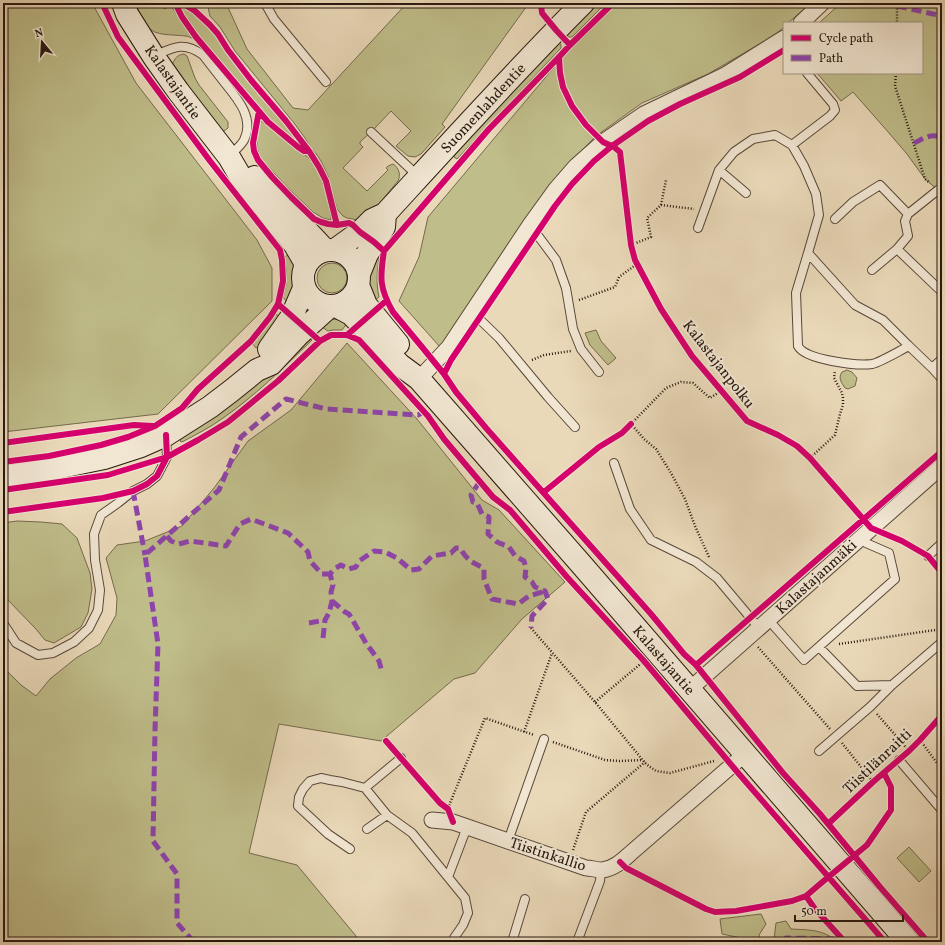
<svg xmlns="http://www.w3.org/2000/svg" width="945" height="945" viewBox="0 0 945 945" font-family="Vollkorn,serif">
	<rect width="100%" height="100%" fill="#ead9b9"/>
	<filter id="stains"><feTurbulence type="fractalNoise" baseFrequency=".005" numOctaves="4"/><feColorMatrix values="0 0 0 0 .2 0 0 0 0 .09 0 0 0 0 .02 0 0 0 .5 -.17"/></filter>
	<radialGradient id="worn" r=".72"><stop offset=".6" stop-color="#630" stop-opacity="0"/><stop offset="1" stop-color="#630" stop-opacity=".3"/></radialGradient>
	<!-- green -->
	<path fill="#bfbd8a" stroke="#746a4d" d="M3,3H92L136,83L257,240L272,268V301L158,414L3,432Z
		M135,3H164L162,4L164,9L171,6L194,39C191,38 189,36 185,36C173,34 155,37 147,26C142,19 139,11 135,3Z
		M207,3H226L247,49L293,108L308,110L407,3H529L442,124L445,127L421,154L415,157L408,156L396,146L411,131L391,111L375,128L360,142V144L363,147L343,168L367,191L388,170L386,168L388,166L393,164C399,168 401,175 398,181L363,223L353,219L347,218L343,216L337,209L328,176L321,161L317,155L311,148L305,138L294,123L235,51L220,27L210,16Z
		M597,3H606L572,37H569L566,35Z
		M618,3H811L788,23H784V27L775,35L708,74L642,103L596,136L562,171L528,218L440,347L399,301L419,257L428,217L550,72L573,47Z
		M841,3H942V195L938,190L925,179L907,154L889,133L853,92L841,101L817,73H922V23H819Z
		M179,5L199,18L213,31L250,80L300,143V144C273,131 252,100 233,78C220,62 207,47 195,31C189,22 182,14 179,5Z
		M559,42L561,45V48L457,159L454,157V156L460,146Z
		M184,54L187,56L195,78L199,85L228,122V128L224,131L221,132L172,65C175,58 177,55 184,54Z
		M261,121L265,124L309,158C324,175 326,194 331,216V220L323,218L313,212L289,189L261,159C255,146 257,137 259,123Z
		M292,251L296,264L295,283L291,303L286,301L283,297C287,284 288,272 284,258Z
		M375,255L379,258C377,272 376,283 379,297L371,303L368,282L371,269Z
		M317 278a15 15 0 1 1 30 0a15 15 0 1 1-30 0Z
		M276,314L283,319L272,333L256,348L252,343L261,333Z
		M332,319L340,320L349,323L345,326L342,330H333L328,331L322,327Z
		M596,330L601,341L616,358L608,365L590,345L585,333Z
		M305,335L312,340L311,341C283,368 255,396 223,418C211,427 197,434 184,441L181,442L179,436Z
		M347,343L417,419L482,500L499,510L565,582L522,619L475,673L454,679L381,741L279,724L249,853L297,865L361,942H3V667L21,685L36,696L50,679L76,658L100,644L116,615L117,598L106,558L117,545L145,541L182,526L214,488L248,441L291,410Z
		M847,370L852,372L857,378L855,386L848,389L845,388C841,382 838,378 842,372Z
		M17,521L41,522L62,524L77,538L90,573L92,589L88,613L81,627L54,643L45,640L35,628L3,595V523Z
		M909,847L931,871L919,882L897,858Z
		M761,914L766,924L759,935L761,942H743L741,938L722,934L720,919Z
		M786,921L791,929C808,930 824,929 837,942H775L774,940L776,923Z"/>
	<g fill="none" stroke-linecap="round" stroke-linejoin="round">
		<!-- service casing -->
		<g stroke="#59483a" stroke-width="10">
			<path id="service" d="M265,3L274,19L326,82
				M154,56C174,47 184,41 203,55C210,64 217,73 224,82C237,98 255,118 244,140C241,146 234,151 229,156
				M371,132L418,176
				M792,145L830,116L835,110L833,104L807,73
				M719,170L746,193
				M835,219L853,202L880,185L908,214L938,190
				M530,225L556,260L566,288L573,329L581,349L599,372
				M698,228L719,170L734,152L753,139L775,135L792,145L804,166L816,194L819,215L808,253
				M897,249L942,292
				M872,270L897,249L908,236L905,221L908,214
				M472,312L499,338L548,397L575,427
				M909,346C899,351 881,362 872,364C857,366 805,360 798,346L796,293L808,253L855,305L883,320L909,346L932,368L942,359
				M932,368L942,379
				M614,463L630,509L651,540L696,562L717,578L759,628
				M928,556L942,543
				M3,623L16,643L38,655L53,653L74,642L89,628L98,610L100,590L95,560L94,534L101,515L118,503L133,491L147,484L157,476L167,457L166,437
				M773,625L804,660L895,579L889,553L866,543
				M819,647L857,686L892,685
				M819,751L870,707L892,685L942,642
				M899,760L940,808L942,806
				M365,788L401,758
				M367,829L387,815
				M508,841L544,739
				M350,849L328,834L298,806L299,797L303,789L310,781L321,778L330,780L342,782L365,788L387,815L412,833L465,898L468,913L463,925L454,938L455,942
				M448,877L467,827
				M512,942L525,899
				M577,942L600,881L601,870"/>
		</g>
		<!-- minor casing -->
		<g stroke="#59483a" stroke-width="17">
			<path id="minor" d="M801,23L822,3
				M419,379L449,347L530,225L556,189L576,166L603,142L644,114L725,75L784,38
				M690,689L942,466
				M432,820L453,822L586,868C591,868 597,870 602,870C614,869 623,860 632,852L745,754"/>
		</g>
		<!-- secondary casing -->
		<g stroke="#291810" stroke-width="24">
			<path id="secondary" d="M123,3L127,14L154,57L178,91L229,157L243,181L251,193L288,236L295,245L306,264
				M255,177L261,182L325,250
				M303 278a28 28 0 1 1 56 0a28 28 0 1 1-56 0Z
				M335,250L360,232L372,220L385,214C450,143 515,71 583,3
				M359,274L367,254L378,237L384,227L385,214
				M358,285L366,305L398,344
				M336,306L351,314L400,365L419,379L581,564L908,942
				M269,349L292,316L304,288
				M3,477L51,469L104,458L141,446L166,435L210,407L231,391L257,370L271,364L299,334L330,306"/>
		</g>
		<!-- path -->
		<path stroke="#291810" stroke-width="2.5" stroke-dasharray="1 2" stroke-linecap="butt" d="M895,3L897,6V23
			M896,73L895,86L925,179L930,183
			M661,205L666,180
			M631,245L651,237L647,218L661,205L694,209
			M579,300L615,287L619,277L637,264
			M532,360L544,355L571,351
			M810,458L835,435L840,414L843,405V398L842,393L834,378L835,371
			M709,557L695,526L685,499L671,473L656,449L644,439L631,424L666,388L681,382L693,383L710,398L721,391
			M531,628L595,702L646,764L656,771L670,773L714,761
			M839,644L942,629
			M758,647L830,729
			M595,702L644,661
			M877,714L909,751
			M524,732L552,653
			M920,740L937,763
			M553,742L605,760L619,761L643,760
			M842,743L873,782
			M448,808L485,718L534,735
			M573,850L586,812L645,762"/>
		<!-- service -->
		<use href="#service" stroke="#f1e6d2" stroke-width="8"/>
		<!-- minor -->
		<use href="#minor" stroke="#f1e6d2" stroke-width="15"/>
		<!-- secondary -->
		<use href="#secondary" stroke="#f1e6d2" stroke-width="22"/>
		<!-- quiet -->
		<path stroke="#8e44ad" stroke-width="5" stroke-dasharray="10 5" stroke-linecap="butt" d="M897,6L942,16
			M914,143C923,139 932,132 942,138
			M480,481L471,495L473,502L477,503L482,514L489,517L488,534L497,542L509,547L515,556L524,561L526,568L525,577L532,582L535,587L545,591L548,599L532,616L531,628
			M133,491L145,555
			M167,536L171,541L179,544L190,541L226,546L240,524L251,519L288,533L308,552L310,561L322,574H330
			M332,601L345,612L349,614L366,643L379,661L382,672
			M309,623L325,620
			M323,638L325,620L329,613L332,601L331,592L333,585L330,574L334,569L341,565L349,569L356,567L359,561L374,551L385,552L397,558L411,570L419,569L432,556L451,553L456,548H460C467,560 471,562 484,568V579L492,599L518,604L529,596L545,591
			M194,942L177,923V874L153,841L155,730L158,644L145,555L219,490L241,437L286,399L326,409L418,415L424,412
			M783,942L786,938L842,939"/>
		<!-- cycleway casing -->
		<g stroke="#f1e6d2" stroke-width="8">
			<path id="cycleway" d="M175,3L182,17L196,37L268,122L298,147L304,151H308
				M182,3L195,11L210,25L218,34L228,50L251,80L286,121L309,151L319,167L326,181L337,225
				M542,3L541,5L542,13L556,30L570,45
				M613,3L570,45L559,57L489,129L384,251C380,277 379,288 393,312L422,347L444,374L456,392L486,428L651,614L684,654L696,665L783,773L820,814L880,887L928,942
				M559,57L560,73L563,87L572,106L586,125L603,142L614,147L620,152L631,245L635,260L661,309L692,356L747,421L778,435L797,446L810,458L871,528L902,541L928,556L942,573
				M259,111L253,143L254,151L258,160L272,177L291,197L314,219L321,222L328,224L337,225L349,223L353,225L360,232L374,242L384,251
				M278,304L320,341
				M347,335L386,301
				M444,374L451,360L555,206L572,184L594,161L612,146L648,121L680,104L740,77L784,50
				M3,443L134,425L153,426
				M3,462L49,456L101,445L128,437L155,426L182,408L198,389L251,341L270,317L278,304L283,281L282,260L280,250L210,161L118,37L102,3
				M3,490L108,475L167,457L198,440L228,422L278,381L320,341L331,335H347L359,340L428,416L444,439L493,497L510,510L567,577L644,661L739,774L885,942
				M544,492L599,447L622,433L631,424
				M3,512L103,498L133,491L147,484L157,476L167,457L166,435
				M696,665L942,451
				M386,741L440,803L448,809L453,822
				M828,824L873,782L909,751L920,740L942,715
				M620,862L626,868L706,909L715,912L736,911L792,901L806,896L820,884L867,845L891,810V787L884,773
				M806,896L815,909L845,942"/>
		</g>
		<!-- cycleway -->
		<use href="#cycleway" stroke="#d6006c" stroke-width="6"/>
	</g>
	<g text-anchor="middle" stroke-width="4" stroke-linejoin="round" paint-order="stroke">
		<!-- street labels -->
		<g font-size="15" fill="#291810" stroke="#f1e6d2">
			<text transform="translate(173 82) rotate(55)" y="5">Kalastajantie</text>
			<text transform="translate(483 108) rotate(-47)" y="5">Suomenlahdentie</text>
			<text transform="translate(719 364) rotate(52)" y="5">Kalastajanpolku</text>
			<text transform="translate(816 577) rotate(-42)" y="5">Kalastajanmäki</text>
			<text transform="translate(664 660) rotate(49)" y="5">Kalastajantie</text>
			<text transform="translate(877 761) rotate(-43)" y="5">Tiistilänraitti</text>
			<text transform="translate(548 854) rotate(18)" y="5">Tiistinkallio</text>
		</g>
	</g>
	<!-- margin -->
	<rect width="945" height="945" fill="none" stroke="#ead9b9" stroke-width="16"/>
	<rect x="4" y="4" width="937" height="937" fill="none" stroke="#291810" stroke-width="2"/>
	<rect x="8" y="8" width="929" height="929" fill="none" stroke="#291810"/>
	<!-- legend -->
	<rect x="783" y="22" width="140" height="52" fill="#f1e6d2" stroke="#a19484"/>
	<rect x="791" y="35" width="20" height="6" fill="#d6006c" stroke="#a19484"/>
	<text x="819" y="42" font-size="12" fill="#291810">Cycle path</text>
	<rect x="791" y="55" width="20" height="6" fill="#8e44ad" stroke="#a19484"/>
	<text x="819" y="62" font-size="12" fill="#291810">Path</text>
	<!-- north arrow -->
	<g transform="translate(42 42) rotate(342)" stroke="#f1e6d2" stroke-width="3" paint-order="stroke">
	<path d="M0-3L7 15L0 10L-7 15Z" fill="#291810"/>
	<text y="-6" font-size="11" font-weight="bold" text-anchor="middle" fill="#291810">N</text>
	</g>
	<!-- scale -->
	<path d="M795 915v6h108v-6" fill="none" stroke="#291810" stroke-width="2"/>
	<text x="801" y="915" font-size="12" fill="#291810" stroke="#f1e6d2" stroke-width="3" paint-order="stroke">50 m</text>
	<rect width="100%" height="100%" filter="url(#stains)"/>
	<rect width="100%" height="100%" fill="url(#worn)"/>
</svg>
